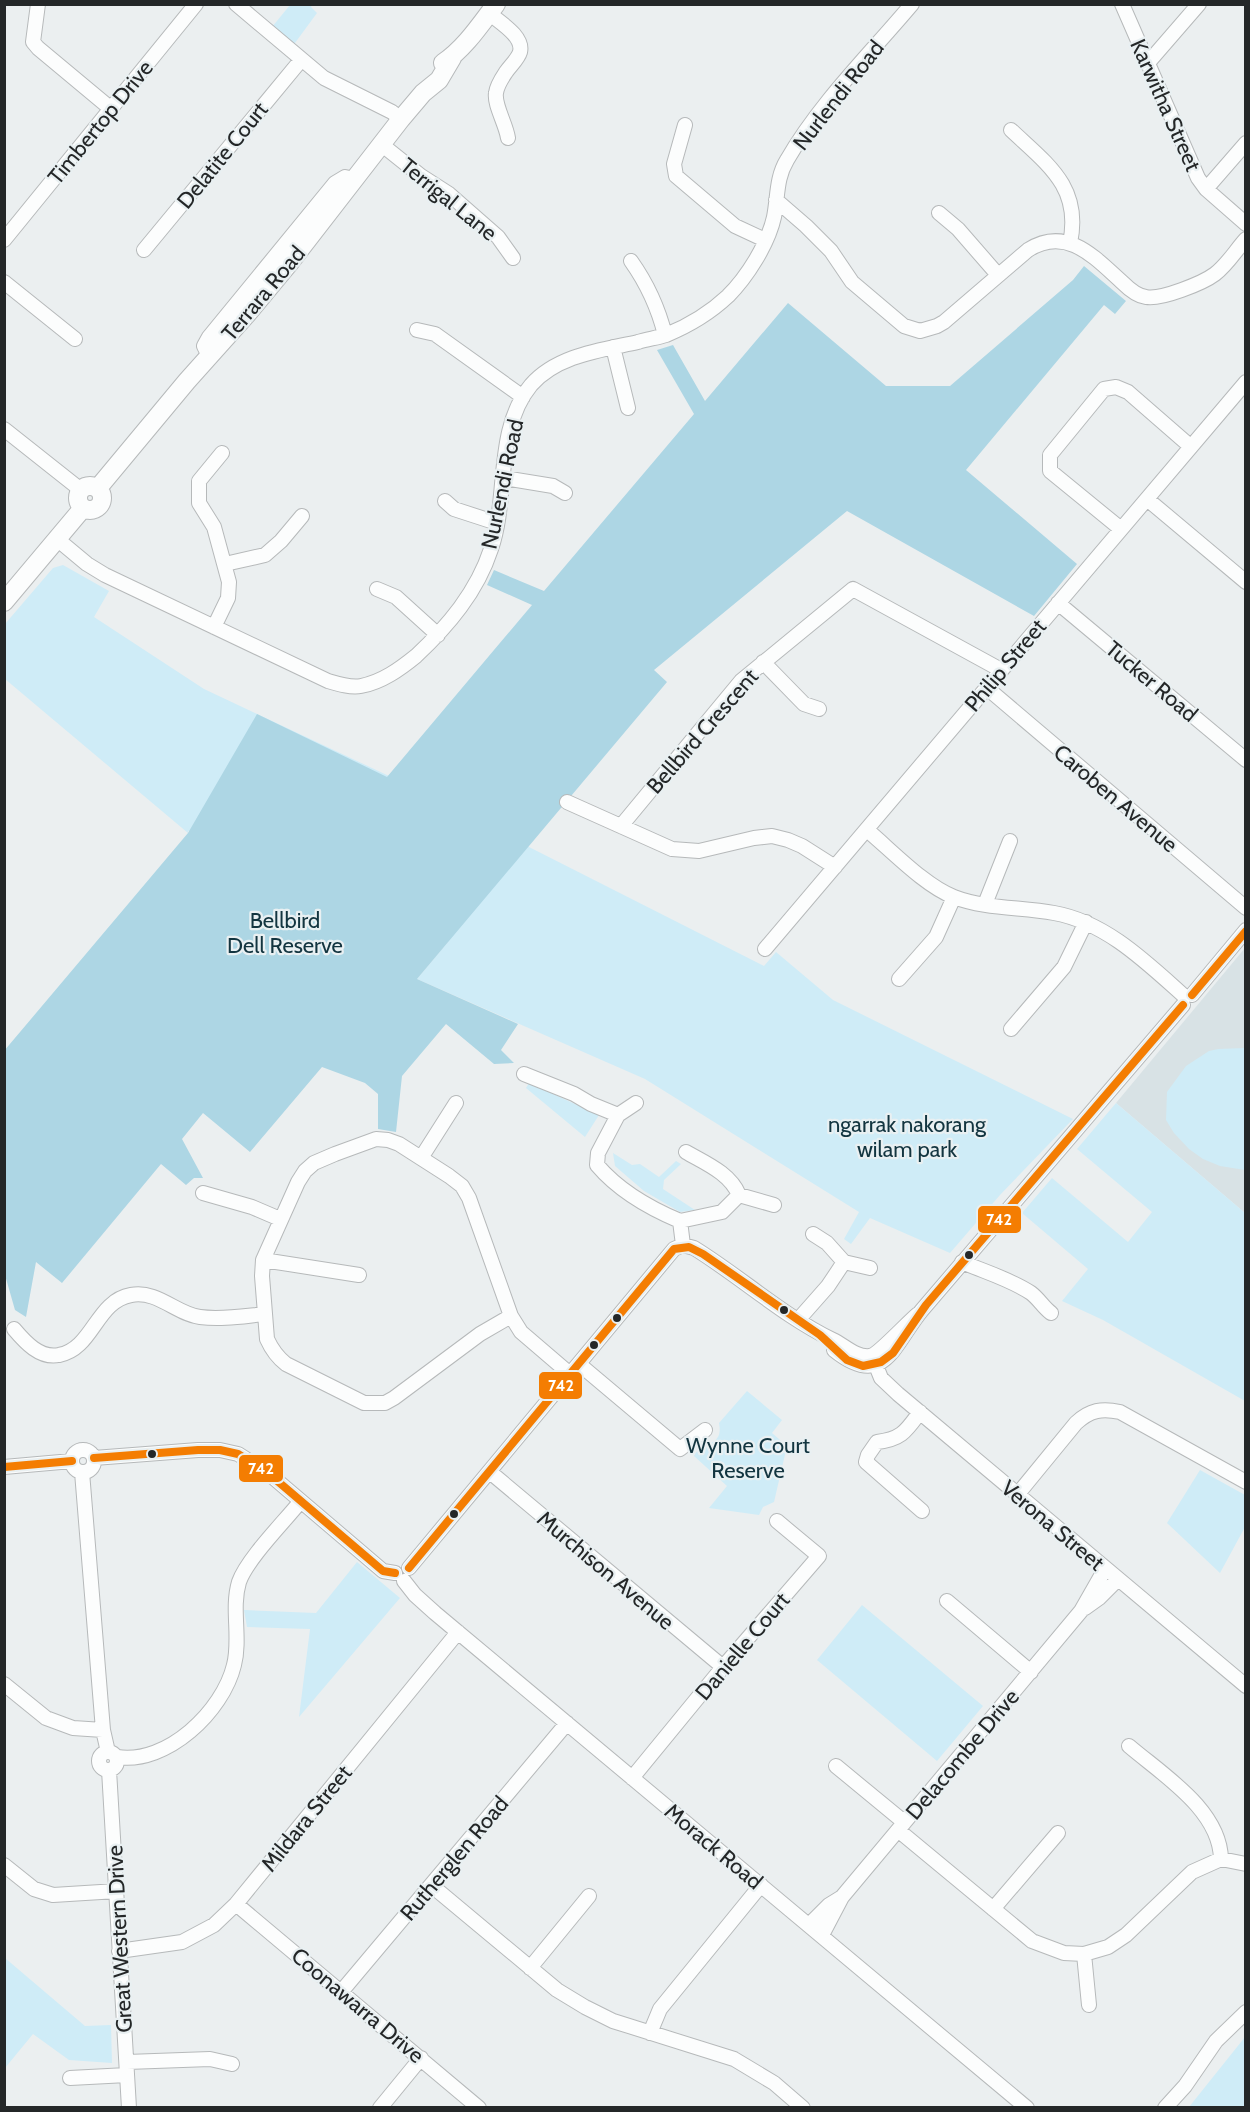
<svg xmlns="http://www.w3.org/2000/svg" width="1250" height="2112" viewBox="0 0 1250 2112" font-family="Cabin,sans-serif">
	<rect width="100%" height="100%" fill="#ebeff0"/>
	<!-- built -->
	<path fill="#d8e2e5" d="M1245,948V1213L1116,1103Z"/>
	<!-- green -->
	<path fill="#cfecf7" d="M290,5H312L311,7L317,13L292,47L272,27Z
		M63,565L109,591L94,617L204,689L389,776L474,803L529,847L764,966L776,952L833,1000L1073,1119L1000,1195L950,1253L870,1218L851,1244L844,1239L859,1212L645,1079L417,979L448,942L188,831V833L5,679V624L53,568Z
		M1245,1048H1246L1245,1170L1220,1166L1203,1159L1189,1149L1174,1133L1166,1120L1167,1092L1186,1066L1209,1051L1218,1049Z
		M529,1083L599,1115L585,1137L526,1088Z
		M1116,1103L1245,1213V1401L1103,1320L1062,1301L1088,1269L1022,1213L1052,1178L1128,1242L1152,1212L1077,1149Z
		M613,1153L632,1165L640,1164L659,1177L676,1161L681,1164L664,1180L663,1189L695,1210L680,1212L644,1191L615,1166Z
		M747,1391L782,1420L772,1433L787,1446L774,1502L763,1507L759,1515L709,1508L727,1486L694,1456C702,1440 724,1448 719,1423Z
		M1200,1470L1245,1495V1527L1220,1573L1167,1523Z
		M357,1562L400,1598L299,1717L310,1629L247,1627L244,1610L316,1613Z
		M862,1605L983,1706L937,1761L817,1660Z
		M5,1958L85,2026L111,2025L112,2063L69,2060L33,2034L5,2068Z
		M1245,2037V2107H1189Z"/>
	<!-- forest -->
	<path fill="#add6e4" d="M1084,266L1126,301L1115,314L1104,305L966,470L1077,564L1034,616L847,511L654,670L667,682L417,979L518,1024L501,1050L514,1063L494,1064L446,1024L402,1076L396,1132L378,1129V1094L365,1083L322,1067L250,1152L203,1113L182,1139L203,1178H194L186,1185L161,1164L62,1283L36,1262L26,1317L15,1310L5,1275L4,1051L188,833L257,714L387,777L532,605L487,585L494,570L544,591L694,414L657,350L673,345L705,401L788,303L886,386H950L1073,280Z"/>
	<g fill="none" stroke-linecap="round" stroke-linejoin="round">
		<!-- minor casing -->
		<g stroke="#b6b9ba" stroke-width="16">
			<path id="minor" d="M38,4L33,42L38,48L110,108
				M236,4L324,78L392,112L401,119
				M1122,4L1198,178L1206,189L1246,224
				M489,13C499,22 524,36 520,52C518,59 510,66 506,72C502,78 497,85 496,93C494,105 506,124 508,138
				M1147,64L1199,4
				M685,125L674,164L676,176L735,226L765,240
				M1011,130C1047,164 1082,187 1070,243
				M381,144L421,176L449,194L498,237L513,258
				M1206,189L1246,143
				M776,200L806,226L831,251L852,282L904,326L920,331L937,326L944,322L1028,250C1067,225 1095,258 1123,283C1129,289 1137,296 1146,297C1161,300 1203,283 1215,274C1227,265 1236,250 1246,239
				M939,213L958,229L998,275
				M4,240L196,4
				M144,250L301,60
				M631,261C648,285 658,307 665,335
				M4,282L75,339
				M417,330L435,334L523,397
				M613,347L628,408
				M209,356L204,346L209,337L335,183L345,177L354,179
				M4,429L81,490
				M504,478L553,486L565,493
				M1147,499L1246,582
				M445,501L454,509L497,523
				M1121,529L1050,471V455L1104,389L1116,387L1128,392L1190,446
				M57,539L87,564L105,575L328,681C338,684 351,688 361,686C382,682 400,669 416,656C448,626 477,592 491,549C509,497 494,430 531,385C557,355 602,350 638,342C647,339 657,338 666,335C688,326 711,312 728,296C747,277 768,244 774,217C778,197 776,178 787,160C820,103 869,55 912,4
				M225,564L265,555L281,541L302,516
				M377,589L396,597L438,635
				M1058,603L1246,760
				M214,627L228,598L229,582L214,527L199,503V481L222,453
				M763,662L804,704L819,709
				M987,688L1246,908
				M567,802L672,849L699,851L754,838L772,836L788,840L802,846L835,867
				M621,826L741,681L853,589L1001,670
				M867,830C891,850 925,886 954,897C985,909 1021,907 1054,913C1105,922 1145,961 1183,995
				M985,904L1010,841
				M765,949L1246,382
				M899,979L936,937L954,897
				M1192,995L1246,930
				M1011,1029L1064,967L1086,922
				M524,1074L574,1094L591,1104L618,1115L598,1153L597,1165C619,1191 649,1208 680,1221L683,1245
				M618,1115L636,1103
				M421,1158L456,1103
				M203,1193L252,1207L280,1219
				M739,1195L774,1205
				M680,1221L722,1212L739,1195C730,1173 705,1163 686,1152
				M813,1234L827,1243L844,1262L870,1268
				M263,1260L359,1275
				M962,1262C985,1272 1010,1279 1031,1293C1039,1299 1043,1307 1051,1313
				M511,1316L480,1334L394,1398L385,1403H364L286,1364C277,1357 272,1350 267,1339L262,1276L263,1260L298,1182L305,1171L314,1163L335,1154L376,1139L388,1140L399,1144L449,1176L462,1186L469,1198L511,1316L521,1332L570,1374
				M798,1320L828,1286L844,1262
				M14,1329C25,1342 40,1359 59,1355C93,1349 96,1301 131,1295C158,1290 176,1314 200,1317C222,1320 244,1316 265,1314
				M834,1350C885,1391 894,1343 922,1310L1183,1005
				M873,1358L881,1378L898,1394L1246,1686
				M579,1364L680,1449L705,1430
				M920,1412C906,1431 902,1439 877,1442L868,1455L866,1462L922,1511
				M72 1461a11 11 0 1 1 22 0a11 11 0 1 1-22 0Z
				M94,1458L198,1450H220L238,1454L268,1473L383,1571L395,1573
				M4,1467L72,1461
				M82,1472L103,1730L108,1752
				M490,1472L723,1667
				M1017,1495L1076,1423C1090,1410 1102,1408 1120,1412L1246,1482
				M409,1568L674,1249L683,1245L694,1248C741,1277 783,1316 833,1340C844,1345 856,1358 870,1356C878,1355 908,1322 918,1314
				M404,1581L415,1595L435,1613L1027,2108
				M947,1601L1031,1672
				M1085,1608L1099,1598L1117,1580
				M4,1684L46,1718L73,1728L103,1730
				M1129,1746C1163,1775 1220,1810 1221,1859
				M99 1761a9 9 0 1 1 18 0a9 9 0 1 1-18 0Z
				M117,1757C167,1765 223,1711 234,1665C241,1638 231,1609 239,1582C247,1559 284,1522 300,1502
				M836,1766L904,1822
				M109,1770L129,2108
				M632,1778L723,1667L819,1556L777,1521
				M898,1830L1032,1941L1064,1953L1084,1954L1108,1947L1126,1935L1192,1872L1221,1859L1246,1864
				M4,1865L34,1889L53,1895L117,1891
				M431,1885L557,1990L585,2007L613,2021L734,2059L774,2083L803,2108
				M236,1904L479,2108
				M993,1909L1058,1833
				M809,1925L829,1905L842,1897
				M822,1935L842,1897L1081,1611L1105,1569
				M119,1951L182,1942L214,1925L236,1904L458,1632
				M1084,1954L1089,2005
				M530,1968L589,1896
				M341,1992L567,1723
				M650,2033L660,2009L761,1885
				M127,2062L210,2059L232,2064
				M70,2078L127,2075
				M380,2108L421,2058
				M1165,2108L1185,2086L1216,2041L1246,2012"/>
		</g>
		<!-- major casing -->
		<g stroke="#b6b9ba" stroke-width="20">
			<path id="major" d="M443,63C465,48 480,25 496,4
				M78 498a12 12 0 1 1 24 0a12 12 0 1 1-24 0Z
				M98,488L187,381L247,314L291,261L401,119L423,93L439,80L452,58
				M4,602L83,508"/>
		</g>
		<!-- minor -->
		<use href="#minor" stroke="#fcfdfd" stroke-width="14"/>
		<!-- major -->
		<use href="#major" stroke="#fcfdfd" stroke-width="18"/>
		<!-- bus-1 casing -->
		<g stroke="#e9f0f2" stroke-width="12">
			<path id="bus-1" d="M1192,995L1246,931
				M94,1458L198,1450H220L238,1454L268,1473L383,1571L395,1573
				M4,1467L72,1461
				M409,1568L674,1249L689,1247L703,1254L820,1335L847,1360L863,1366L881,1362L893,1353L926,1305L1183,1005"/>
		</g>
		<!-- bus-1 -->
		<use href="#bus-1" stroke="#f47d02" stroke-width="8"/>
	</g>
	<!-- markers -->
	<g fill="#242728" stroke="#e9f0f2" stroke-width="2">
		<circle cx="969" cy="1255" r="5"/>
		<circle cx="784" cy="1310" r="5"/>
		<circle cx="617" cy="1318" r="5"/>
		<circle cx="594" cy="1345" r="5"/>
		<circle cx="152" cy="1454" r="5"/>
		<circle cx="454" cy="1514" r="5"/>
	</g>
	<g text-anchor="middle" stroke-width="4.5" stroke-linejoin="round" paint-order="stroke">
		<!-- street labels -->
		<g font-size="22" fill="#242728" stroke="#e9f0f2">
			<text transform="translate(838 95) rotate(-52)" y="8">Nurlendi Road</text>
			<text transform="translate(1166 105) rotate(66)" y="8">Karwitha Street</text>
			<text transform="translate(100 122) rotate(-51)" y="8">Timbertop Drive</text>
			<text transform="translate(222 155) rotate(-51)" y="8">Delatite Court</text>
			<text transform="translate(449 199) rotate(39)" y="8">Terrigal Lane</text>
			<text transform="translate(263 293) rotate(-50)" y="8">Terrara Road</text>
			<text transform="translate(502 484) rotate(-78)" y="8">Nurlendi Road</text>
			<text transform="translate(1005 665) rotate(-50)" y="8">Philip Street</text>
			<text transform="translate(1152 681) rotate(40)" y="8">Tucker Road</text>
			<text transform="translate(702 731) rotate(-49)" y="8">Bellbird Crescent</text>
			<text transform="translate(1116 798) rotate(40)" y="8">Caroben Avenue</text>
			<text transform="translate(1053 1525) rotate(40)" y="8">Verona Street</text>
			<text transform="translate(606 1570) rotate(40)" y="8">Murchison Avenue</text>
			<text transform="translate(742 1646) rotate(-50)" y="8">Danielle Court</text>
			<text transform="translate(962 1754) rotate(-50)" y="8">Delacombe Drive</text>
			<text transform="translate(306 1818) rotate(-51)" y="8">Mildara Street</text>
			<text transform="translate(714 1846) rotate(40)" y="8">Morack Road</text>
			<text transform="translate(454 1858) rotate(-50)" y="8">Rutherglen Road</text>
			<text transform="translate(119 1939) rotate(-93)" y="8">Great Western Drive</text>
			<text transform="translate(358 2005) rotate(40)" y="8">Coonawarra Drive</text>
		</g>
		<!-- park labels -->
		<g font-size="22" fill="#133540" stroke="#e9f0f2">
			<text x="285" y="928">Bellbird<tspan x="285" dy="25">Dell Reserve</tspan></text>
			<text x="907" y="1132">ngarrak nakorang<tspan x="907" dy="25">wilam park</tspan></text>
			<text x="748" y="1453">Wynne Court<tspan x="748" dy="25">Reserve</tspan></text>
		</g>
	</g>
	<g stroke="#e9f0f2" stroke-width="2">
		<rect x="977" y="1205" width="45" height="29" rx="6" fill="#f47d02"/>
		<rect x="538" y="1371" width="45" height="29" rx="6" fill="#f47d02"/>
		<rect x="238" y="1454" width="46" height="29" rx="6" fill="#f47d02"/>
	</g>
	<g font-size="16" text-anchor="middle" font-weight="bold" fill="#fff">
		<text x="999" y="1225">742</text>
		<text x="561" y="1391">742</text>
		<text x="261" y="1474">742</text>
	</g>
	<!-- border -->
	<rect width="1250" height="2112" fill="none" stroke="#242728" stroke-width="12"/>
</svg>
